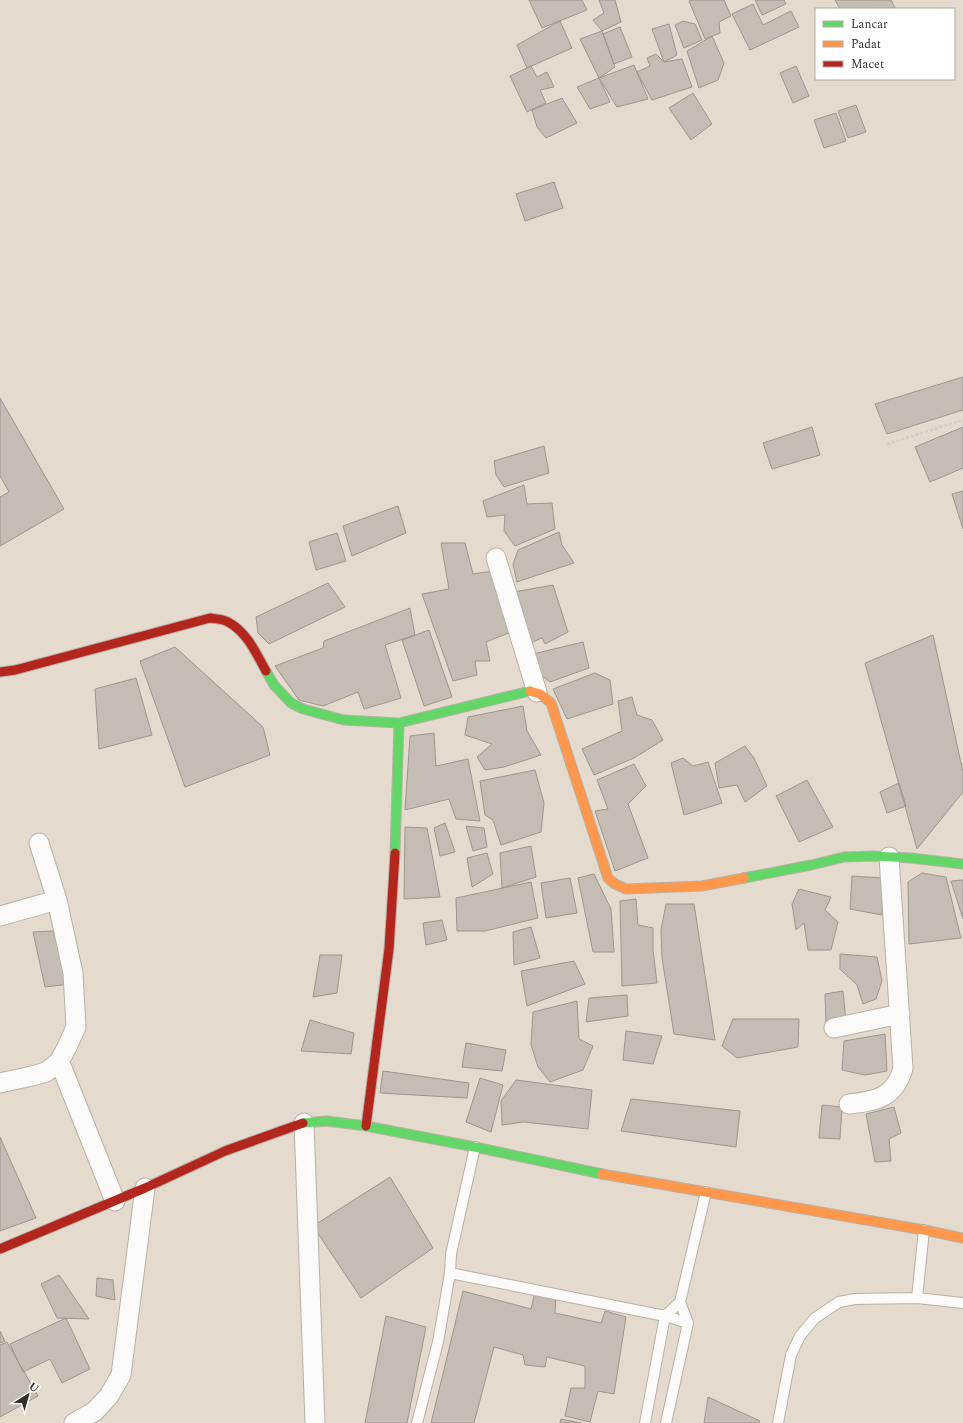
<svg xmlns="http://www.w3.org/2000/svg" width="963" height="1423" viewBox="0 0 963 1423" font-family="Spectral,serif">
	<rect width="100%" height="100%" fill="#e4dbce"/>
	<!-- building -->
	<path fill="#c5bdb3" stroke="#9d968c" d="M529,0H582L587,10L542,28Z
		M599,0H615L621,22L602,31L593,20L604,13Z
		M692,0H724L731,16L719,22L720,33L705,39L689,1Z
		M755,0H784L786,4L762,15Z
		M835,0H891L895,8L840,9Z
		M753,4L763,25L791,11L799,27L750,50L732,14Z
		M560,21L572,48L527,68L517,45Z
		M683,21L695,24L702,40L684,48L675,25Z
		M669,24L677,55L664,62L652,29Z
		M620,27L632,57L614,64L603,34Z
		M602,31L615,67L599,78L580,39Z
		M712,36L724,63L718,80L699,88L687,51Z
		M656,54L664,62L682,59L692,87L652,100L637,72L650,66L647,58Z
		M634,65L648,99L617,107L599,78Z
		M531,66L537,77L547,72L554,87L540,90L546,103L527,112L510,76Z
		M796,66L809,96L793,103L780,73Z
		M599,78L610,102L590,109L577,87Z
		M693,93L712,124L691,140L669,108Z
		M562,98L577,123L546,138L537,127L532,110Z
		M856,105L866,132L848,138L838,111Z
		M836,113L846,141L824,148L814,120Z
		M554,182L563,208L525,221L516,194Z
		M963,377V410L887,434L875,404Z
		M0,398L64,509L0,546V497L9,492L0,476Z
		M812,427L820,455L772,469L763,443Z
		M963,427V468L930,482L915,447Z
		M544,446L549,473L504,487L496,475L494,461Z
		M524,485L527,504L552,503L555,529L515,546L504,531L505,515L487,517L483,501Z
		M963,491V529L952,494Z
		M398,506L406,533L352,556L343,526Z
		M559,532L562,545L574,563L517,582L513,564L518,550Z
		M337,533L346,561L316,570L309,542Z
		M441,543H465L473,574L493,571L511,632L486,642L490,661H475L477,675L453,681L422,594L449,589Z
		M328,583L345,607L269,644L258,633L256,617Z
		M553,585L568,632L545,644L542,638L528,644L514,592Z
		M410,608L415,635L385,645L401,698L364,709L358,692L323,706L299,700L275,666L323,648L324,641Z
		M429,630L452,697L424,706L402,640Z
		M933,635L963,772V792L917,849L865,663Z
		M583,642L589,668L550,682L536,671L533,654Z
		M175,647L263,727L270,755L185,787L140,661Z
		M595,673L610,680L613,704L567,719L553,689Z
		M136,678L152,735L99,749L95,689Z
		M632,697L637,715L652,720L663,740L634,758L594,775L582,749L622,731L618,701Z
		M523,706L527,731L541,755L504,767L485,770L477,757L492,744L465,735L468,717Z
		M434,733L436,766L468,759L480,821L456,819L449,799L405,810L410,736Z
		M745,746L754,758L767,786L745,802L737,785L719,788L715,763Z
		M683,758L693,766L708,762L722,803L684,815L671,763Z
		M634,764L646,786L628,804L648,858L615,871L595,811L608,809L597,780Z
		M535,770L544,803L541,832L501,845L493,820L485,815L480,781Z
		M807,780L833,827L799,842L776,796Z
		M899,783L906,806L887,813L880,792Z
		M445,823L455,852L440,856L434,828Z
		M466,826L484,828L487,847L473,851Z
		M405,827L427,828L440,897L404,899Z
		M531,846L536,877L502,888L500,853Z
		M487,853L493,874L472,887L467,858Z
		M922,873L946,877L961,938L909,944L908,882Z
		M594,874L611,909L614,952H593L578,878Z
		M852,876L883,878L882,915L850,909Z
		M570,878L577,913L546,918L541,883Z
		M963,880V919L951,881Z
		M531,882L538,918L485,931H457L456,898Z
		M799,889L831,897L825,910L838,922L831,950H808L804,923L796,930L792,904Z
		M636,899L638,925L653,928V950L657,983L622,986L620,901Z
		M666,904H694L715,1040L674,1034L662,958L661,930Z
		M442,920L447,940L426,945L423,923Z
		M531,927L540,958L514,965L513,932Z
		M53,931L70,984L45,987L33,932Z
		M840,954L877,957L882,981L876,999L863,1004L857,985L840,969Z
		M320,955H342L337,993L313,997Z
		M574,961L585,984L527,1006L521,971Z
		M843,991L846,1021L826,1023L825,994Z
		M627,995L628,1016L586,1022L589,998Z
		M577,1001L579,1039L593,1046L583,1070L550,1082L538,1067L531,1045L533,1012Z
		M733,1019H799L798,1047L737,1058L722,1046Z
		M310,1020L354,1033L351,1054L301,1051Z
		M626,1031L662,1036L653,1064L623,1060Z
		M885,1034L887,1071L865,1075L842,1070L844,1041Z
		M466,1043L506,1050L502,1071L462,1067Z
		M383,1071L469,1083L467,1098L380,1093Z
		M480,1078L503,1085L491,1132L466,1122Z
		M516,1080L592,1090L588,1129L524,1122L502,1125L501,1101Z
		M631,1099L740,1111L736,1147L621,1131Z
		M822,1105L842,1107L840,1139L819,1138Z
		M894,1107L901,1133L889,1139L891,1161L875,1162L866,1114Z
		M0,1137L36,1218L0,1231Z
		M390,1177L433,1248L361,1298L313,1226Z
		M59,1275L89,1319L57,1318L41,1284Z
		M97,1278L113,1280L115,1300L96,1296Z
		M463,1291L531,1309L535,1292L556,1297L555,1313L601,1323L605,1311L626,1317L614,1394L598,1391L590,1422L565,1416L571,1388H585V1366L547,1357L545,1367L525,1365L523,1355L494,1347L474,1423H431Z
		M386,1316L426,1327L407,1423H365Z
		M66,1318L90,1369L62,1383L50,1359L23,1372L10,1344Z
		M0,1331L5,1341L0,1343Z
		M7,1342L38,1396L0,1417V1345Z
		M708,1397L760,1421L759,1423H704Z
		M561,1419L581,1423H560Z"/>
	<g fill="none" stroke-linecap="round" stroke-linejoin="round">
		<!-- lane casing -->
		<g stroke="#b7b0a6" stroke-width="12">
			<path id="lane" d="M475,1147L451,1254L450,1273L665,1316L688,1323
				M917,1298L924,1230
				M417,1423L438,1342L450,1273
				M645,1423L665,1316L680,1302L706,1192
				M666,1423L688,1323L680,1302
				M778,1423L791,1355L800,1336L815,1318L839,1302L855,1299L917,1298L963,1303"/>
		</g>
		<!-- street casing -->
		<g stroke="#b7b0a6" stroke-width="21">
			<path id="street" d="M496,558L537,692
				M0,916L57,900
				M834,1028L900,1014
				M59,1062L62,1068L115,1201
				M0,1083L32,1076L46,1072L59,1062L67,1047L76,1027L73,973L57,900L39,843
				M849,1104C876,1101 895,1098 903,1068L889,857
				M304,1123L315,1423
				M74,1423L95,1411L109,1396L121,1375L145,1188"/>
		</g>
		<!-- fast casing -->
		<g stroke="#b7b0a6" stroke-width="11">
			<path id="fast" d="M266,671L274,685L291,703L303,709L344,720L399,723L530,691
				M395,853L399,723
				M744,878L811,865L844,857L874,856L911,858L963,864
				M303,1123L327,1121L366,1126L475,1147L602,1174"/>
		</g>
		<!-- slow casing -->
		<g stroke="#b7b0a6" stroke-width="11">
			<path id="slow" d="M530,691L540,694L551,703L608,878L615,884L626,889L702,886L744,878
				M602,1174L924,1230L963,1238"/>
		</g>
		<!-- jam casing -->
		<g stroke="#b7b0a6" stroke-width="11">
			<path id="jam" d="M0,672L15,670L210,618C216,619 223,619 228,622C247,632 256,653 266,671
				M366,1126L389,949L395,853
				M0,1249L145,1188L225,1151L303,1123"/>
		</g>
		<!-- path -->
		<path stroke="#d0cdca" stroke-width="2.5" stroke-dasharray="3 2" stroke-linecap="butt" d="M887,444L963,420"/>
		<!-- lane -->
		<use href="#lane" stroke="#fbfaf8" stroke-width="10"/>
		<!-- street -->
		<use href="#street" stroke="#fbfaf8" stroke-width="19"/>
		<!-- fast -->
		<use href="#fast" stroke="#63d668" stroke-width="9"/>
		<!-- slow -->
		<use href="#slow" stroke="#ff974d" stroke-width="9"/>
		<!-- jam -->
		<use href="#jam" stroke="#b3261e" stroke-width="9"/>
	</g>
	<!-- legend -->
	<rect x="815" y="8" width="140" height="72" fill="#ffffff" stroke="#aeaba7"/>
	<rect x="823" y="21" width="20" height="6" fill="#63d668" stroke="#aeaba7"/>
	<text x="851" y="28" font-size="12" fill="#342d24">Lancar</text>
	<rect x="823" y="41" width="20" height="6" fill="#ff974d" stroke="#aeaba7"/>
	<text x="851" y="48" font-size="12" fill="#342d24">Padat</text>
	<rect x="823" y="61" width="20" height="6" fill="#b3261e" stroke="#aeaba7"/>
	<text x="851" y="68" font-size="12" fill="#342d24">Macet</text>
	<!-- north arrow -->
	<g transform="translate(28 1395) rotate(37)" stroke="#ffffff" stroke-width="3" paint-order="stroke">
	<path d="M0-3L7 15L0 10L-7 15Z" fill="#342d24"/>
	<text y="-6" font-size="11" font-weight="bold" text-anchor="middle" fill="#342d24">U</text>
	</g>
</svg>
